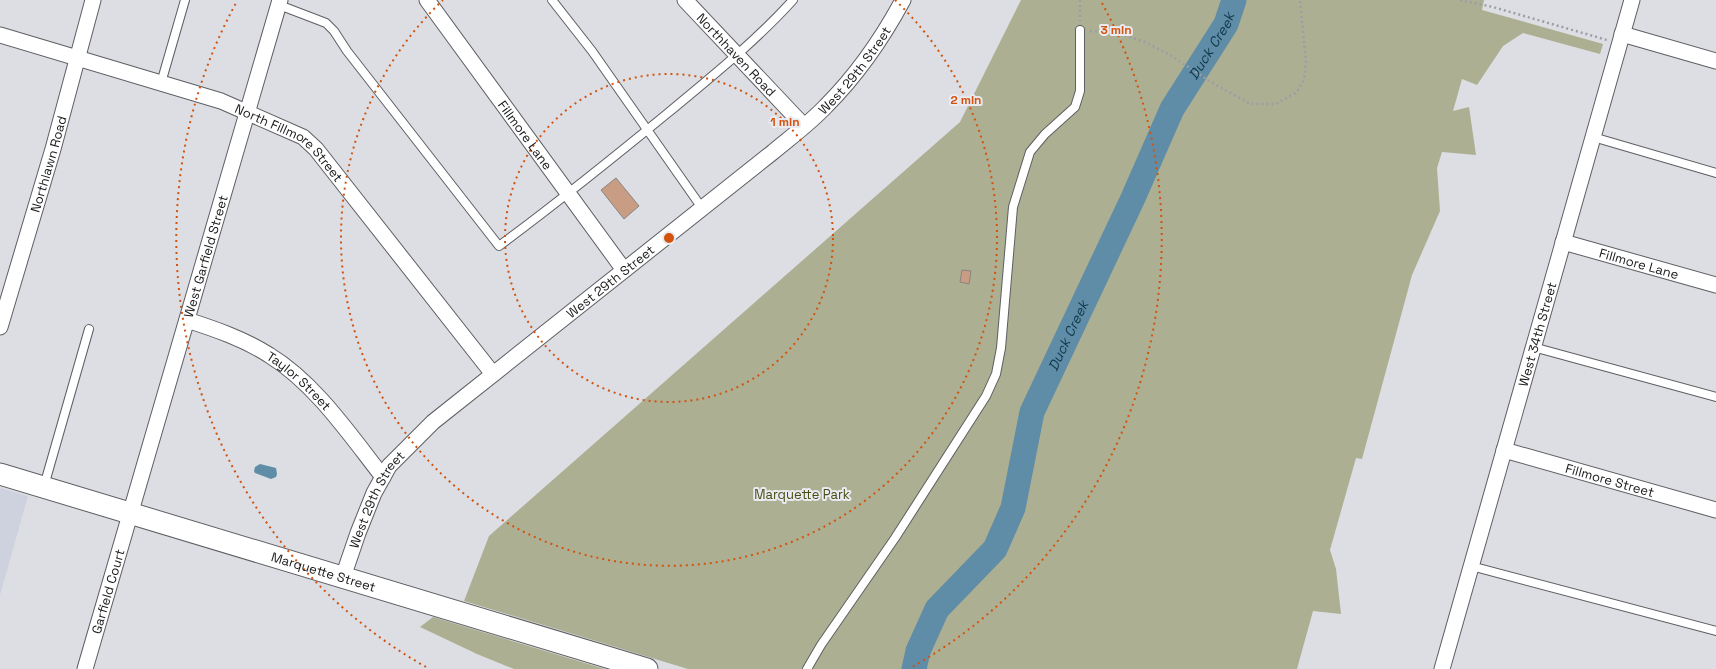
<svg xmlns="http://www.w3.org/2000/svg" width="1716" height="669" viewBox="0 0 1716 669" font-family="'Space Grotesk',sans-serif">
	<rect width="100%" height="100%" fill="#dcdee4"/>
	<!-- built -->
	<path fill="#cdd2de" d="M0,488L28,496L0,595Z"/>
	<!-- green -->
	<path fill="#adaf92" d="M1021,0H1484L1482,10L1603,44L1600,54L1523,33L1503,46L1477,85L1462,79L1453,111L1469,107L1476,155L1442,152L1437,168L1440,211L1412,275L1362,459L1356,458L1330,550L1336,569L1341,614L1313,611L1297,669H688L464,601L489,536L960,122Z
		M433,617L605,669H514L477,654L420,627Z"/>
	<!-- water -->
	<path fill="#5f8da7" d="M260,464L276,468L277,474L276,477L271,479L255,473L254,471L255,467Z"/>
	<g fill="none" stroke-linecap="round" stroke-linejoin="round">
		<!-- river -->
		<path stroke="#5f8da7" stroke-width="25" id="s1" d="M914,669L918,651L937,609L995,549L1013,508L1032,412L1133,198L1172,109L1226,24L1234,0"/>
	</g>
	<!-- building -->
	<path fill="#c99d84" stroke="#898481" d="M616,178L639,206L624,219L601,190Z
		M962,270L971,271L969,284L960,282Z"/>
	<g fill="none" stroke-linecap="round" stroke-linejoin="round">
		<!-- lane casing -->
		<g stroke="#5d5f63" stroke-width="10">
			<path id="lane" d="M552,0L592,51L702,208
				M279,5L326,23L334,31L347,51L499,246C557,203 613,158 669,112C711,77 756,41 793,0
				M161,83L185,0
				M1593,137L1716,173
				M1533,347L1716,397
				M44,486L89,329
				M1471,566L1716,631
				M807,669L821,645L895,538L986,396L996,374L1001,348L1013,207L1030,152L1045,134L1075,107L1080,91V30"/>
		</g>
		<!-- street casing -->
		<g stroke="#5d5f63" stroke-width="17">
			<g id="street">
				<path id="s2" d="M427,0L624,270"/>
				<path id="s3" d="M685,0L804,126"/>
				<path d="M1622,34L1716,61"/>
				<path id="s4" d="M0,35L221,101L303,137L316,149L493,374"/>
				<path id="s5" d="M1563,242L1716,285"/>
				<path id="s6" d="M187,320C215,329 244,339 269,355C315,383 350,435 383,477"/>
				<path id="s7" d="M0,327L53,149L93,0"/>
				<path id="s8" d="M1504,450L1716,510"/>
				<path id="s9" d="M343,577L358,533L374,493L389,466L433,422L773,152C791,137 810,123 826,106C857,75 882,39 903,0"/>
				<path id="s10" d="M85,669L280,0"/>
				<path id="s11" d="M1442,669L1632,0"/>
			</g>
		</g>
		<!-- secondary casing -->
		<g stroke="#5d5f63" stroke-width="23">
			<g id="secondary">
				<path id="s12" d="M0,474L647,669"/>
			</g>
		</g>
		<!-- path -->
		<path stroke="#9d9ea3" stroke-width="2.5" stroke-dasharray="2 3" stroke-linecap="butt" d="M1080,0V21
			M1460,0L1493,7L1607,40
			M1090,31L1117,33L1145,42L1170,55L1211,82L1250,104H1276L1297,92L1304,80L1306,63L1300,0"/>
		<!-- lane -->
		<use href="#lane" stroke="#fff" stroke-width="8"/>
		<!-- street -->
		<use href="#street" stroke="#fff" stroke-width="15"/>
		<!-- secondary -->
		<use href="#secondary" stroke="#fff" stroke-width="21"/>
	</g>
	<!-- distance rings -->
	<g fill="none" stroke="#d3530e" stroke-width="2" stroke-dasharray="2 4">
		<circle cx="669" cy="238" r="164"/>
		<path d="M895 0A328 328 0 1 1 443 0"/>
		<path d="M426 667A493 493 0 0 1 236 3M1102 3A493 493 0 0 1 912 667"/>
	</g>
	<g text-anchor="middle" stroke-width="4" stroke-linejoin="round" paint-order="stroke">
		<!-- street labels -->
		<g font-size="13" fill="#19191b" stroke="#e9ebf1">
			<text dy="5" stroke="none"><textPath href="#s3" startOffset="75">Northhaven Road</textPath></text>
			<text dy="5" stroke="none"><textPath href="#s9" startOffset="733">West 29th Street</textPath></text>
			<text dy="5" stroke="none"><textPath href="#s2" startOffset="167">Fillmore Lane</textPath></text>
			<text dy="5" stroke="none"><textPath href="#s4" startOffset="312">North Fillmore Street</textPath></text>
			<text dy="5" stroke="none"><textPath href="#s7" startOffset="170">Northlawn Road</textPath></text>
			<text dy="5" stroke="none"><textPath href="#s10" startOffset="430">West Garfield Street</textPath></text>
			<text dy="5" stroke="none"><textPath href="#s5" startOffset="79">Fillmore Lane</textPath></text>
			<text dy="5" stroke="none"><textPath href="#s9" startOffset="409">West 29th Street</textPath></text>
			<text dy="5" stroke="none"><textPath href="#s11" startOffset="348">West 34th Street</textPath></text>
			<text dy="5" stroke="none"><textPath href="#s6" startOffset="129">Taylor Street</textPath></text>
			<text dy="5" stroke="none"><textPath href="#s8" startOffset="110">Fillmore Street</textPath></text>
			<text dy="5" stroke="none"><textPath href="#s9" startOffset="85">West 29th Street</textPath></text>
			<text dy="5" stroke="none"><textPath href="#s12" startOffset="338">Marquette Street</textPath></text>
			<text dy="5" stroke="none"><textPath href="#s10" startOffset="81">Garfield Court</textPath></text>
		</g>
		<!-- park labels -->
		<g font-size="13" fill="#4a4c14" stroke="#e9ebf1">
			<text x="802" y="499">Marquette Park</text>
		</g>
		<!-- water labels -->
		<g font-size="14" font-style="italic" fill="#10384c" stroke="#e9ebf1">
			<text dy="5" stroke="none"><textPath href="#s1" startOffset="699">Duck Creek</textPath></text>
			<text dy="5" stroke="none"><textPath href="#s1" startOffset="375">Duck Creek</textPath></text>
		</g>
	</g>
	<circle cx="669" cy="238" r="6" fill="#d3530e" stroke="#e9ebf1" stroke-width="2"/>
	<g font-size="12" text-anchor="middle" font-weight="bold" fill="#d3530e" stroke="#e9ebf1" stroke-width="4" stroke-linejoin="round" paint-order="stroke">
		<text x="1116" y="34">3 min</text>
		<text x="966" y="104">2 min</text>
		<text x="785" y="126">1 min</text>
	</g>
</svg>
